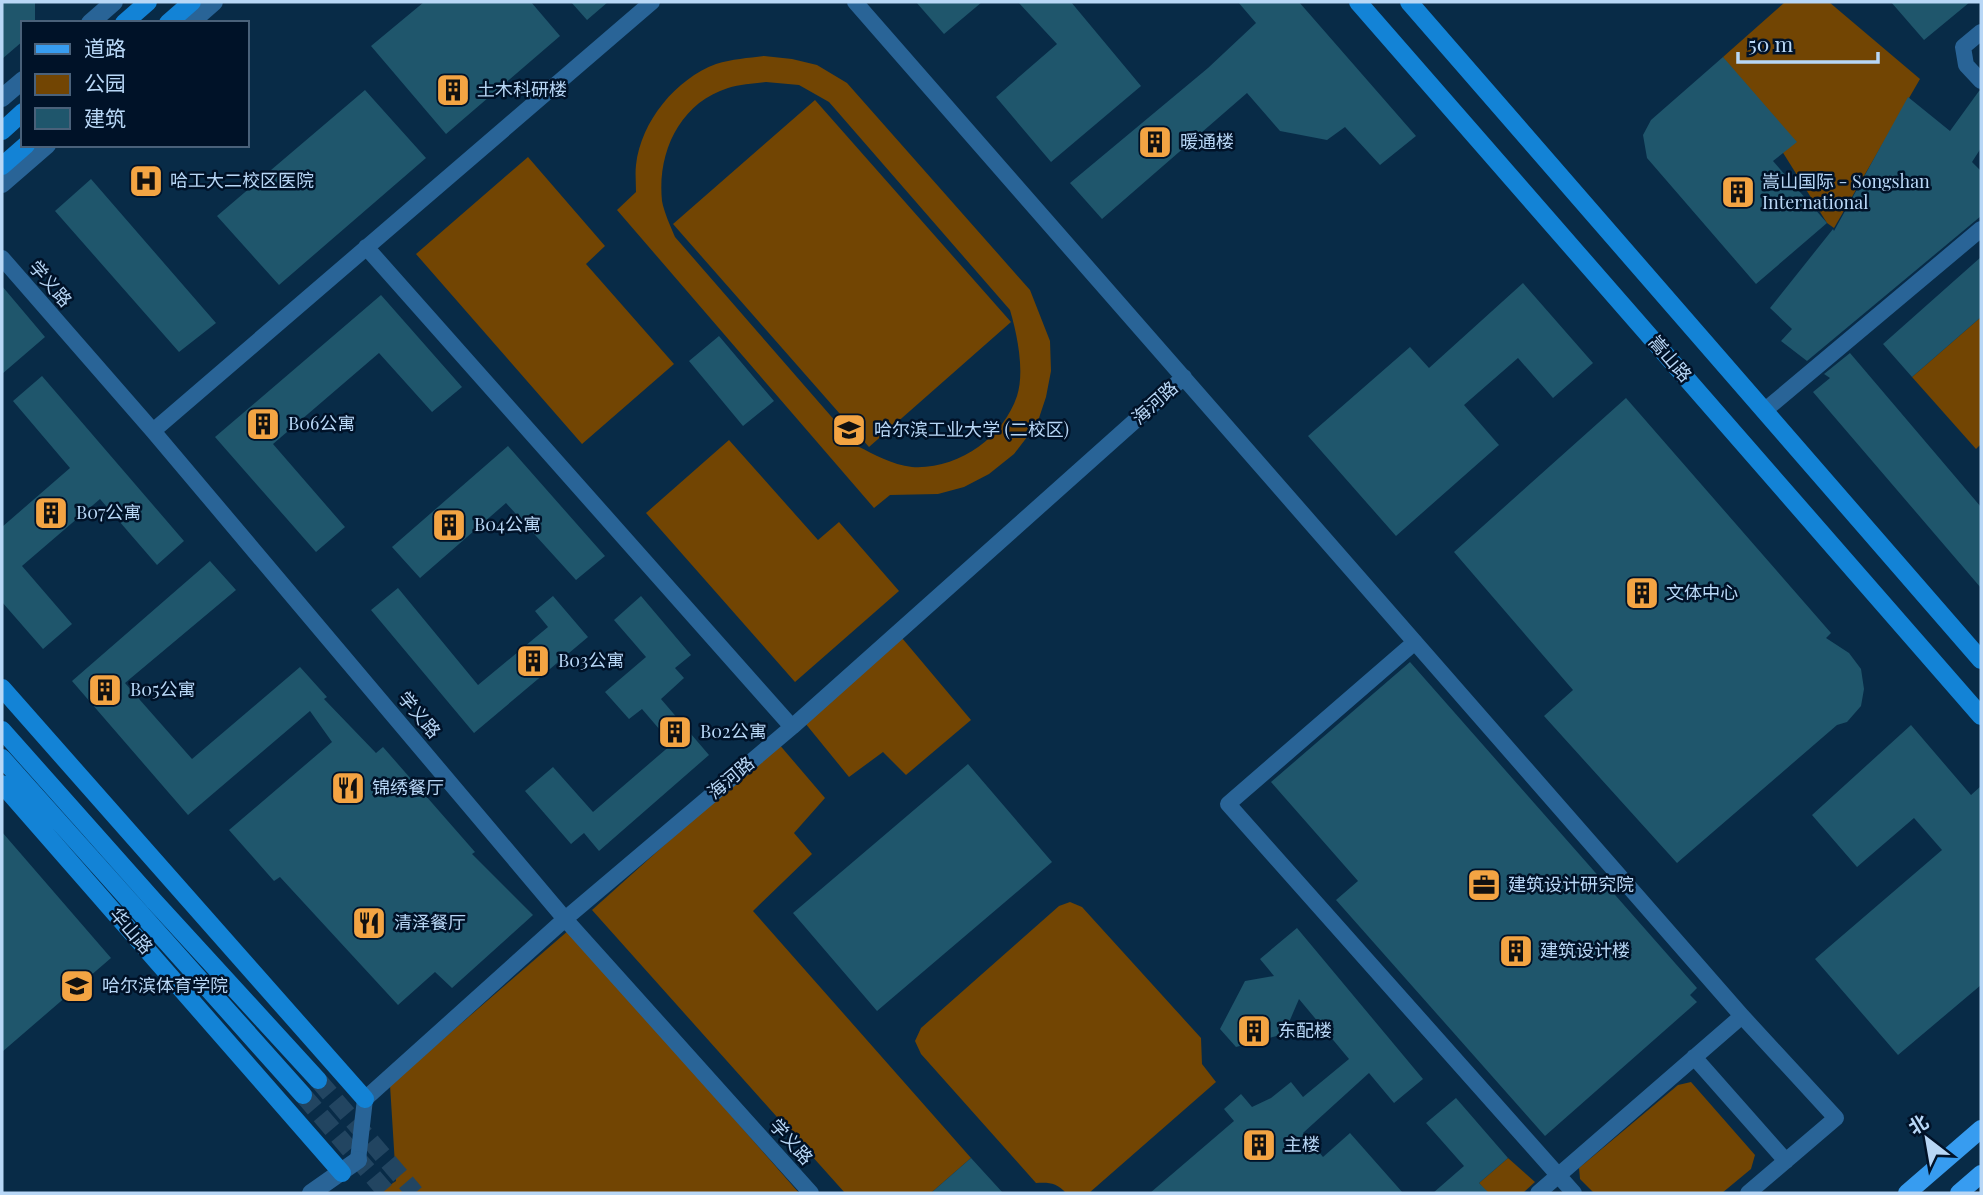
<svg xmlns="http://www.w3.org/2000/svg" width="1983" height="1195" viewBox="0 0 1983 1195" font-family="'Playfair Display','Noto Sans SC',serif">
	<rect width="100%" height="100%" fill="#082b47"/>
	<!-- green -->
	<path fill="#724503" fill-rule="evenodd" d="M1785,2H1829L1920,79L1834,228L1827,223L1723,57Z
		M764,56L792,59L817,65L847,83L1030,290L1050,341L1051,371L1046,397L1037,424L1014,454L989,474L964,487L938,494L890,495L874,508L617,210L636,192C636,183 635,173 636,165C641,121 676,79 716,64C732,59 748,58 764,56ZM766,82L799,85L829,102L1010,310C1017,334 1025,371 1017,396C1003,438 957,470 912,467C892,465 874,454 857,446L675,237C670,225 664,212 662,201C657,152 680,103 728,88C740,84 754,84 766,82Z
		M815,100L1011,322L869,447L673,224Z
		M528,157L605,246L586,264L674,364L582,444L416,254Z
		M1981,317V444L1976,449L1912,377Z
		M729,440L818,540L839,522L899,591L795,682L646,513Z
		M902,638L971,720L906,775L883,752L849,777L805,723Z
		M778,743L825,798L794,833L812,854L753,911L971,1158L931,1193H845L592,910Z
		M1070,902L1082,907L1201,1038L1202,1064L1216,1082L1089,1193H1066C1057,1183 1049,1182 1036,1183L921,1054L915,1041L921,1028L1059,906Z
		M569,930L799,1193H383L381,1191L396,1181L390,1085Z
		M1691,1082L1755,1155L1751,1169L1722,1193H1594L1580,1179L1579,1168L1678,1085Z
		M1508,1158L1535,1182L1523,1193H1484L1486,1191L1479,1183Z"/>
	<!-- building -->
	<path fill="#1f566c" d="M2,2H35V23H23V41L2,59Z
		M424,2H531L560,36L446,134L371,46Z
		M571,2H608L587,20Z
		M916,2H982L944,34Z
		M1018,2H1071L1141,86L1051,162L996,97L1057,44Z
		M1238,2H1299L1416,136L1380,165L1345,127L1327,140L1280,131L1247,93L1102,219L1070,183L1208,68L1256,23Z
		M1891,2H1970L1924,40Z
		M1723,57L1797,142L1773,161L1827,223L1756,284L1647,158L1643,135L1651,120Z
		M365,90L426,158L279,285L217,216Z
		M1979,91H1981V148L1972,162L1981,171V216L1807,361L1781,341L1792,329L1770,308L1833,229L1834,231L1908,97L1950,131Z
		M91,179L216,323L179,352L55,211Z
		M1981,257V317L1912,377L1883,344Z
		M1523,283L1593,363L1553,398L1518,358L1464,405L1499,445L1396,536L1308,436L1410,347L1429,368Z
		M2,286L45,337L2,374Z
		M381,295L462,387L432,412L379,353L273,444L345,527L316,552L215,437Z
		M719,336L774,401L743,426L689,361Z
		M1850,353L1981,507V588L1813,392L1830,378L1824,374Z
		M42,376L184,541L157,565L100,499L22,566L72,624L43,649L2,602V527L70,468L13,401Z
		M1626,398L1831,633L1826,638L1849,653L1861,669L1864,689L1861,706L1847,722L1837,725L1677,863L1544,716L1573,690L1454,552Z
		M508,446L605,556L576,580L506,503L420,578L392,547Z
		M210,561L236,590L125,683L192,759L300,667L327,697L324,699L376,753L383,747L475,852L472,854L533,915L452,988L435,972L398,1005L280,877L274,881L229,830L332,742L310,711L188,815L72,681Z
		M398,588L478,685L548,627L535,611L553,596L588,637L474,733L371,610Z
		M641,596L691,655L675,668L684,678L661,699L709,755L599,851L584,833L571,844L525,791L553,767L593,812L672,744L642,709L629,719L605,692L646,657L614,620Z
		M1410,662L1697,988L1690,995L1697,1002L1545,1136L1336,900L1358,881L1271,782Z
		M1911,725L1971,795L1981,786V985L1898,1055L1815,959L1942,850L1914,818L1857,867L1812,815Z
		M968,764L1052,862L877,1011L793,913Z
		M2,832L111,958L2,1052Z
		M1297,928L1423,1079L1394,1103L1369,1073L1303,1133L1323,1157L1350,1133L1403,1193H1150L1234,1121L1224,1109L1241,1094L1252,1107L1271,1098L1291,1082L1303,1097L1349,1059L1299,999L1284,1034L1236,1047L1220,1029L1245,981L1274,976L1260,959Z
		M1456,1098L1508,1158L1479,1183L1489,1193H1433L1464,1166L1426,1123Z
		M971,1158L1003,1193H931Z"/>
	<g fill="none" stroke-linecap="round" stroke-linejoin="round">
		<!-- secondary-tunnel -->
		<path stroke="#224561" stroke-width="18" stroke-dasharray="18 9" stroke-linecap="butt" d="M318,1080L415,1193
			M303,1095L387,1193"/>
		<!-- minor -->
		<path stroke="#296497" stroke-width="16" d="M855,2L1742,1016L1538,1193
			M1981,32L1963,47L1966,65L1981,81
			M366,247L792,727
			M2,258L153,431L565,919L811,1193
			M1764,411L1981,229
			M153,431L652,2
			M1415,642L1228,804L1574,1193
			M1742,1016L1836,1118L1748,1193
			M1694,1057L1786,1161
			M358,1160L365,1099L565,919L792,727L1184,377"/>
		<!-- tertiary -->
		<path stroke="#296497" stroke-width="18" d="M90,23L114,2
			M190,23L214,2
			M2,98L23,80
			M2,184L47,145
			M311,1193L358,1160"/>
		<!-- secondary -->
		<path stroke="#1383d6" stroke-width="18" d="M1358,2L1981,716
			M1409,2L1981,660
			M124,23L148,2
			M168,23L192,2
			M2,131L23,112
			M2,166L26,145
			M2,688L365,1099
			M2,730L154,901L318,1080
			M2,758L303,1095
			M2,784L342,1173"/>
		<!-- primary -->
		<path stroke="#379cf0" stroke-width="18" d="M1907,1193L1981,1129
			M1959,1193L1981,1174"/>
	</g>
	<!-- icons -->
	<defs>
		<g id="building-square" transform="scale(1.75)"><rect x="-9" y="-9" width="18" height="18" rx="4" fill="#f3a443" stroke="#001228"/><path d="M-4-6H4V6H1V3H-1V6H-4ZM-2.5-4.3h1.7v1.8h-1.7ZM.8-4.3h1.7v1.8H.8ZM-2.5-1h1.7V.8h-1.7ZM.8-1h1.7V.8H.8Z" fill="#111"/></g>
		<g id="hospital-square" transform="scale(1.75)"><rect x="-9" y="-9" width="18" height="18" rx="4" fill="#f3a443" stroke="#001228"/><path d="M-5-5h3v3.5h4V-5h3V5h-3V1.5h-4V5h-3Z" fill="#111"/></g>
		<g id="university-square" transform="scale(1.75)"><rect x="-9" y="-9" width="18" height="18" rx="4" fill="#f3a443" stroke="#001228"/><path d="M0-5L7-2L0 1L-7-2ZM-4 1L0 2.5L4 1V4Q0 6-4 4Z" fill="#111"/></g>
		<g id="restaurant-square" transform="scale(1.75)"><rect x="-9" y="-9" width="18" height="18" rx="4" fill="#f3a443" stroke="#001228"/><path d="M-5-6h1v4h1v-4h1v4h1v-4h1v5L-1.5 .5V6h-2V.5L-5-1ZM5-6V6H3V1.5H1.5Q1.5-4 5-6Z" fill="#111"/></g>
		<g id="office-square" transform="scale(1.75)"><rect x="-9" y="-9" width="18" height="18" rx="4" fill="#f3a443" stroke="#001228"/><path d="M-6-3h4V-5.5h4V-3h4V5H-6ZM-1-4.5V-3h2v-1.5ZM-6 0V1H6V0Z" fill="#111"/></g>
	</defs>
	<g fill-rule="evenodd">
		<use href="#building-square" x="453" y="90"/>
		<use href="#building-square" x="1155" y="142"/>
		<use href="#hospital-square" x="146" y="181"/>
		<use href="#building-square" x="1738" y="192"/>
		<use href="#building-square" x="263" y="424"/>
		<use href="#university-square" x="849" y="430"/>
		<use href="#building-square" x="51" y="513"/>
		<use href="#building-square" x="449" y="525"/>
		<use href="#building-square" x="1642" y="593"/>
		<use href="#building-square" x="533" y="661"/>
		<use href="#building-square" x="105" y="690"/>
		<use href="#building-square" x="675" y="732"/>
		<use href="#restaurant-square" x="348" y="788"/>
		<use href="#office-square" x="1484" y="885"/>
		<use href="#restaurant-square" x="369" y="923"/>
		<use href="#building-square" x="1516" y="951"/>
		<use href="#university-square" x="77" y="986"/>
		<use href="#building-square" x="1254" y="1031"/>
		<use href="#building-square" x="1259" y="1145"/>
	</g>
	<g text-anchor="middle" stroke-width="5" stroke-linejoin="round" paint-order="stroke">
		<!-- poi labels -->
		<g font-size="18" fill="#b8d7f6" stroke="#001228" text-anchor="start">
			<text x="477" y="96">土木科研楼</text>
			<text x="1180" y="148">暖通楼</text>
			<text x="170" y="187">哈工大二校区医院</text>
			<text x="1762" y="188">嵩山国际 - Songshan<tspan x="1762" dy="21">International</tspan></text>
			<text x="288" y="430">B06公寓</text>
			<text x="874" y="436">哈尔滨工业大学 (二校区)</text>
			<text x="76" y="519">B07公寓</text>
			<text x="474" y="531">B04公寓</text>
			<text x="1666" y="599">文体中心</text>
			<text x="558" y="667">B03公寓</text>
			<text x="130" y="696">B05公寓</text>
			<text x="700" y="738">B02公寓</text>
			<text x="372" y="794">锦绣餐厅</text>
			<text x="1508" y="891">建筑设计研究院</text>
			<text x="394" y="929">清泽餐厅</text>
			<text x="1540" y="957">建筑设计楼</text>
			<text x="102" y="992">哈尔滨体育学院</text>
			<text x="1278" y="1037">东配楼</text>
			<text x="1284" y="1151">主楼</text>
		</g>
		<!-- street labels -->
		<g font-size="18" fill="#b8d7f6" stroke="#001228">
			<text transform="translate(50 284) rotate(49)" y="6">学义路</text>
			<text transform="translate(1670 359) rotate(49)" y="6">嵩山路</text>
			<text transform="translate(1155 403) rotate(-42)" y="6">海河路</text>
			<text transform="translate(419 715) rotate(50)" y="6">学义路</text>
			<text transform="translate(731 778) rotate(-40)" y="6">海河路</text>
			<text transform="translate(131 931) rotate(49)" y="6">华山路</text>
			<text transform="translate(791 1142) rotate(48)" y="6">学义路</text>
		</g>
	</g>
	<!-- border -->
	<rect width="1983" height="1195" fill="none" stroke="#b8d7f6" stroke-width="7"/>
	<!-- legend -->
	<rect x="21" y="21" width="228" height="126" fill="#001228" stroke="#4a617a" stroke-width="2"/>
	<rect x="35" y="44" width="35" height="10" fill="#379cf0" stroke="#4a617a" stroke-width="2"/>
	<text x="84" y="56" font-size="21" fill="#b8d7f6">道路</text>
	<rect x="35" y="74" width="35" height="21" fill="#724503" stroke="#4a617a" stroke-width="2"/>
	<text x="84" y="91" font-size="21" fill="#b8d7f6">公园</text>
	<rect x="35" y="108" width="35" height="21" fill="#1f566c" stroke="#4a617a" stroke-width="2"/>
	<text x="84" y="126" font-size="21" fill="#b8d7f6">建筑</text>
	<!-- north arrow -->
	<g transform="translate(1927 1139) rotate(329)" stroke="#001228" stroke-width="5" paint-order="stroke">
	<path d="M0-5L12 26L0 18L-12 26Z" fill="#b8d7f6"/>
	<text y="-10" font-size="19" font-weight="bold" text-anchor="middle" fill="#b8d7f6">北</text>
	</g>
	<!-- scale -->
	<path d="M1738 52v10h140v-10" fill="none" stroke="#b8d7f6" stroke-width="3.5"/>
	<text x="1748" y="52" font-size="21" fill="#b8d7f6" stroke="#001228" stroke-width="5" paint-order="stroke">50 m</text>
</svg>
